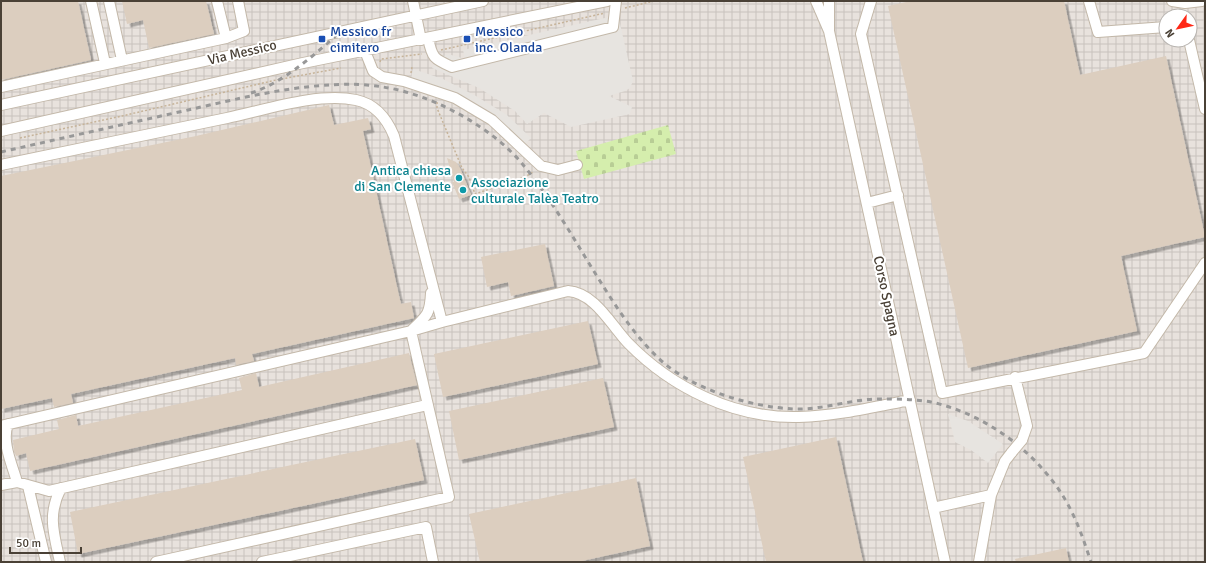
<svg xmlns="http://www.w3.org/2000/svg" width="1206" height="563" viewBox="0 0 1206 563" font-family="Signika,sans-serif">
	<defs>
		<pattern id="industrial-grid" width="8" height="8" patternUnits="userSpaceOnUse"><rect width="8" height="8" fill="#e8e2dd"/><path d="M0 4h8M4 0v8" fill="none" stroke="#c8c3be"/></pattern>
		<pattern id="cemetery-stones" width="16" height="16" patternUnits="userSpaceOnUse"><rect width="16" height="16" fill="#d5eead"/><path d="M2 7V4a2 2 0 0 1 4 0v3zM10 15v-3a2 2 0 0 1 4 0v3z" fill="#b8cd95"/></pattern>
		<filter id="shadow"><feDropShadow dx="3.5" dy="3.5" stdDeviation="0" flood-color="#0004"/></filter>
	</defs>
	<rect width="100%" height="100%" fill="#f6f1e8"/>
	<!-- industrial -->
	<path fill="url(#industrial-grid)" fill-rule="evenodd" d="M1,1H1205V562H1ZM1166,16H1190V40H1166Z"/>
	<!-- cemetery -->
	<path fill="url(#cemetery-stones)" d="M668,125L676,154L584,179L576,151Z"/>
	<!-- parking -->
	<path fill="#e7e4e0" d="M618,15L633,81L630,88L625,91L609,96L632,107L630,114L571,127L544,113L527,124L515,111L479,88L432,68L436,60L448,54L465,59L463,50Z
		M413,69L443,79L476,96L507,115L531,138L522,147L492,120L410,83Z
		M948,414L968,421L1003,444L988,463L971,450L955,442Z"/>
	<!-- building -->
	<path fill="#dccebf" filter="url(#shadow)" d="M1,1H78L91,60L1,80Z
		M122,1H206L214,34L149,48L143,20L127,24Z
		M911,1H1064L1080,75L1166,56L1205,237L1121,256L1137,331L968,368L888,6Z
		M329,105L334,125L368,118L371,129L363,131L399,296L401,304L411,302L414,318L252,354L254,361L236,365L235,358L71,394L73,403L54,407L52,398L1,409V176L196,136Z
		M447,158L456,162L460,168L471,195L459,199L452,182H454Z
		M545,244L554,286L511,296L508,282L487,287L481,257Z
		M588,321L598,364L443,397L434,354Z
		M409,353L417,385L30,471L26,453L16,456L14,451L13,440L59,429L57,420L76,415L78,426L242,390L239,378L256,373L259,387Z
		M603,378L614,427L459,460L449,411Z
		M836,437L863,562H766L743,457Z
		M415,439L424,480L78,554L70,512Z
		M636,478L650,546L577,562H480L469,514Z
		M1066,548L1069,562H1016L1015,559Z"/>
	<g fill="none" stroke-linecap="round" stroke-linejoin="round">
		<!-- minor casing -->
		<g stroke="#c3b8a9" stroke-width="12">
			<path id="minor" d="M91,1L105,63
				M109,1L122,60
				M217,1L226,38
				M413,1L421,40
				M816,1L829,31L945,562
				M829,1V31
				M871,1L861,34L942,393L1144,353L1205,263
				M1089,1L1098,32L1166,27
				M1172,1L1185,3L1202,1
				M428,38C432,58 434,59 452,67L613,27L616,1
				M1189,40L1205,109
				M365,51L373,71L382,77L404,81L455,98L492,120L541,166L558,170L577,165
				M1,87L226,38L244,31L238,1
				M1,105L483,1
				M1,131L303,63L607,1
				M1,165C76,149 152,134 227,118C265,110 318,92 356,100C375,104 387,119 394,136L442,322
				M867,203L898,195
				M412,330C428,315 430,313 431,293
				M411,331L442,322L568,291C595,293 611,325 628,343C672,388 735,419 799,417C837,416 874,407 910,400
				M1015,377L1027,426L1022,440
				M8,424C1,441 12,464 17,482
				M1,426L411,331L449,497L156,562
				M1,485L17,482L49,491L427,405
				M28,486L46,562
				M933,508L991,495L1005,461L1012,452
				M60,562C54,534 47,515 61,488
				M262,562L426,527L433,562
				M979,562L991,495"/>
		</g>
		<!-- path -->
		<path stroke="#c6b399" stroke-width="1.5" stroke-dasharray="2 2" stroke-linecap="butt" d="M625,8L654,1
			M441,50L605,13
			M380,62L381,59L422,54
			M411,73L412,67
			M437,102V108L462,168L469,177L475,194L525,177L533,172
			M20,138L122,116L276,80L341,68"/>
		<!-- minor -->
		<use href="#minor" stroke="#fff" stroke-width="10"/>
		<!-- rail -->
		<path stroke="#989898" stroke-width="3" stroke-dasharray="5 5" stroke-linecap="butt" d="M251,93C283,83 317,53 342,30
			M1,152C63,138 125,124 188,110C245,97 325,77 383,87C431,94 493,127 524,166C553,201 576,243 600,281C618,310 639,342 665,364C698,391 752,407 794,409C823,410 851,399 879,399C896,399 914,399 931,402C986,414 1038,453 1066,501C1077,520 1084,541 1091,562"/>
		<!-- minor-bridge casing -->
		<g stroke="#c3b8a9" stroke-width="12" stroke-linecap="butt">
			<path id="minor-bridge" d="M1012,452L1022,440"/>
		</g>
		<!-- minor-bridge -->
		<use href="#minor-bridge" stroke="#fff" stroke-width="10"/>
	</g>
	<!-- markers -->
	<g fill="#1a4fb4" stroke="#fff" stroke-width="1.5">
		<rect x="318" y="35" width="8" height="8" rx="2"/>
		<rect x="463" y="35" width="8" height="8" rx="2"/>
	</g>
	<g fill="#0f9aa8" stroke="#fff" stroke-width="1.5">
		<circle cx="459" cy="178" r="4"/>
		<circle cx="463" cy="190" r="4"/>
	</g>
	<g text-anchor="middle" stroke-width="4" stroke-linejoin="round" paint-order="stroke">
		<!-- transit labels -->
		<g font-size="14" fill="#164399" stroke="#fff" text-anchor="start">
			<text x="330" y="36">Messico fr<tspan x="330" dy="16">cimitero</tspan></text>
			<text x="475" y="36">Messico<tspan x="475" dy="16">inc. Olanda</tspan></text>
		</g>
		<!-- street labels -->
		<g font-size="14" fill="#4a4136" stroke="#fff">
			<text transform="translate(242 52) rotate(-13)" y="5">Via Messico</text>
			<text transform="translate(887 296) rotate(78)" y="5">Corso Spagna</text>
		</g>
		<!-- culture labels -->
		<g font-size="14" fill="#0d838f" stroke="#fff" text-anchor="end">
			<text x="451" y="175">Antica chiesa<tspan x="451" dy="16">di San Clemente</tspan></text>
			<text x="471" y="187" text-anchor="start">Associazione<tspan x="471" dy="16">culturale Talèa Teatro</tspan></text>
		</g>
	</g>
	<!-- border -->
	<rect width="1206" height="563" fill="none" stroke="#4a4136" stroke-width="4"/>
	<!-- north arrow -->
	<g transform="translate(1178 28) rotate(237)"><circle r="19" fill="#ffffff" stroke="#b7b3af"/>
	<path d="M0-3L7 15L0 10L-7 15Z" fill="#ff2816"/>
	<text y="-6" font-size="11" font-weight="bold" text-anchor="middle" fill="#4a4136">N</text>
	</g>
	<!-- scale -->
	<path d="M10 547v6h71v-6" fill="none" stroke="#4a4136" stroke-width="2"/>
	<text x="16" y="547" font-size="12" fill="#4a4136" stroke="#ffffff" stroke-width="3" paint-order="stroke">50 m</text>
</svg>
